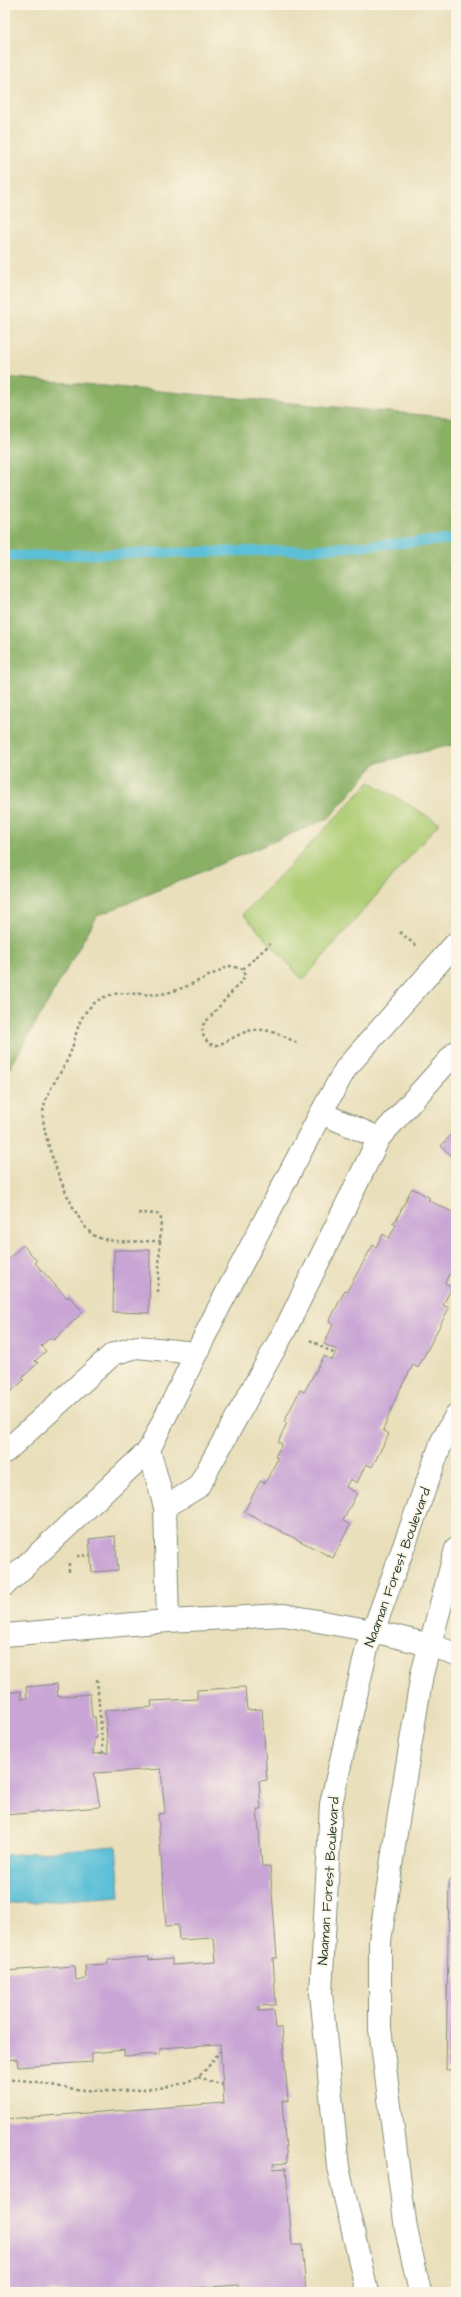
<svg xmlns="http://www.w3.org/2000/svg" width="461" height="2297" viewBox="0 0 461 2297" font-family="'Architects Daughter',sans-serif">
	<rect width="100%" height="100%" fill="#fcf5e5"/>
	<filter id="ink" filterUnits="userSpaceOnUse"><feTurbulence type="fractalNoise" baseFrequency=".025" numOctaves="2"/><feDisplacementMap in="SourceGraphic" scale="8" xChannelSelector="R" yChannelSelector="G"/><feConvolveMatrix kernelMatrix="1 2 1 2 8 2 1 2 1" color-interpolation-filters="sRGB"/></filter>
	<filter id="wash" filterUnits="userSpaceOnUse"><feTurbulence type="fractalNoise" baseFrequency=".012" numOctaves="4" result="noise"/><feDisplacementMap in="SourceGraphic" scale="16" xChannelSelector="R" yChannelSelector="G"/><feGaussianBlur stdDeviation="0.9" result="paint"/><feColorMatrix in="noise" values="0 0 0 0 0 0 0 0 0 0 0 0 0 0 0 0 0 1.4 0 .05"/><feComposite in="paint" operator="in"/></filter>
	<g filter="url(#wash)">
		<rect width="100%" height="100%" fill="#e9dfbb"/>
		<!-- green -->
		<path fill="#aecd74" stroke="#668554" d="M370,782L439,823L303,980L243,914Z"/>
		<!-- forest -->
		<path fill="#8ab066" stroke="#54764d" d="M5,377L456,418V744L376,763L329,818L97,916L5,1077Z"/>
		<!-- water -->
		<path fill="#5bc0d8" stroke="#3d7e86" d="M116,1846L120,1896L5,1904V1855Z"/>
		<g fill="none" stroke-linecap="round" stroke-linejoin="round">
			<!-- stream -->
			<path stroke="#5bc0d8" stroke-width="10" d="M5,556L304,550L456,539"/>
		</g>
		<g id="blocks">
			<!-- building -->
			<path fill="#c9a5d5" d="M456,1129V1160L441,1146Z
				M412,1188L430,1198L428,1200L456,1214V1278L449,1274L445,1283L452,1287L443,1305L449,1308L418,1368L413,1365L398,1393L383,1430L389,1434L372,1467L366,1464L357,1483L350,1479L346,1487L357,1493L343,1521L350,1525L333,1558L244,1512L260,1481L265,1483L278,1458L275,1457L282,1444L278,1442L287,1423L284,1422L300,1390L304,1392L324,1356L332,1360L337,1350L324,1344L333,1325L329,1322L345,1290L347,1291L373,1245L376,1247L383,1234L389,1238L396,1225L392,1223L396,1220Z
				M23,1245L37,1261L35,1263L67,1298L69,1296L83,1312L54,1340L51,1337L41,1346L46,1351L35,1361L38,1363L22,1378L24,1380L5,1397V1262Z
				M114,1250H150L149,1313L113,1312Z
				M115,1536L118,1570L92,1572L89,1539Z
				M57,1684L58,1697L90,1694L92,1717H95L97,1738H94L93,1754L108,1753L105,1710L152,1707L151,1701L197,1699V1690L245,1687L247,1710L262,1709L267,1780L259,1781L261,1809H257L262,1866H270L277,1958H273L276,2005L259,2006V2011L274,2010L276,2028H282L288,2101H282L287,2163L273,2164L274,2169L286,2168L292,2245H302L306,2292H239L238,2285L136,2292H5V2119L224,2103L220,2044L160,2048V2054L124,2056V2050L92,2053V2062L18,2067L17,2059L5,2060V1971L75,1966L76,1980L86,1979L85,1965L108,1964V1960L149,1957V1960L172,1958V1965L216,1962L214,1938L179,1940L178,1925L166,1926L158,1814L165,1813L161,1769L94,1773L100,1807L5,1815V1693L21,1691V1699L27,1698L26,1687Z
				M449,1880H456V2070H446Z
				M454,2079H456V2132H453Z"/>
		</g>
	</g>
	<g filter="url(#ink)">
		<use href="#blocks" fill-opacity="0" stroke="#848e78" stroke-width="1"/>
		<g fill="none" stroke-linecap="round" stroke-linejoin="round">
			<!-- street casing -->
			<g stroke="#848e78" stroke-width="24">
				<path id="street" d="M456,943L346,1068L321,1113L217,1311L149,1450L165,1507L168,1621L284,1615L373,1631L430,1645L456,1654
					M321,1113L379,1138
					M5,1452L113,1354L137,1347L195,1353
					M165,1507L198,1487L285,1330L379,1138L456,1052
					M5,1585L149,1450
					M5,1635L168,1621"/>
			</g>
			<!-- secondary casing -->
			<g stroke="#848e78" stroke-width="24">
				<path id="secondary" d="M367,2292L338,2167L321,1993L331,1804L367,1648L442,1441L456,1415
					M420,2292L406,2229L380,2029V1941L395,1839L422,1674L456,1549"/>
			</g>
			<!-- path -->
			<path stroke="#848e78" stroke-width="2.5" stroke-dasharray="3 3" stroke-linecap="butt" d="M400,932L416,946
				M243,969L270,944
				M138,1213L158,1214L161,1219L158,1292
				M161,1241C144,1241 110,1244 95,1236C74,1225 41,1137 43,1113C45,1091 61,1075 69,1056C75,1043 76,1027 83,1016C85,1012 90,1007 93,1004C118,984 140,999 166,993C188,988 209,975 230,966L243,969L245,977L203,1025C201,1036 205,1041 214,1046C225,1043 233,1037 243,1033C263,1024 281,1035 299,1044
				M310,1340L335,1354
				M77,1556L90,1555
				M69,1563V1575
				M97,1679L103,1753
				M198,2077L223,2085
				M5,2080C27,2078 46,2085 68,2088C98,2093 171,2093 197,2077C206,2072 214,2058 221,2050"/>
			<!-- street -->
			<use href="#street" stroke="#fff" stroke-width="22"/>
			<!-- secondary -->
			<use href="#secondary" stroke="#fff" stroke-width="22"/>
		</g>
	</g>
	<g text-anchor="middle" stroke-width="3.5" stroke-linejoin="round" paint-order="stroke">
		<!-- street labels -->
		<g font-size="14" fill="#1f3d34" stroke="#fcf5e5">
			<text transform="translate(397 1567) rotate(-70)" y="5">Naaman Forest Boulevard</text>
			<text transform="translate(328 1881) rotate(-86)" y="5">Naaman Forest Boulevard</text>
		</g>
	</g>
	<!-- margin -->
	<rect width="461" height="2297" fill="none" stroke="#fcf5e5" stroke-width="20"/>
</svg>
